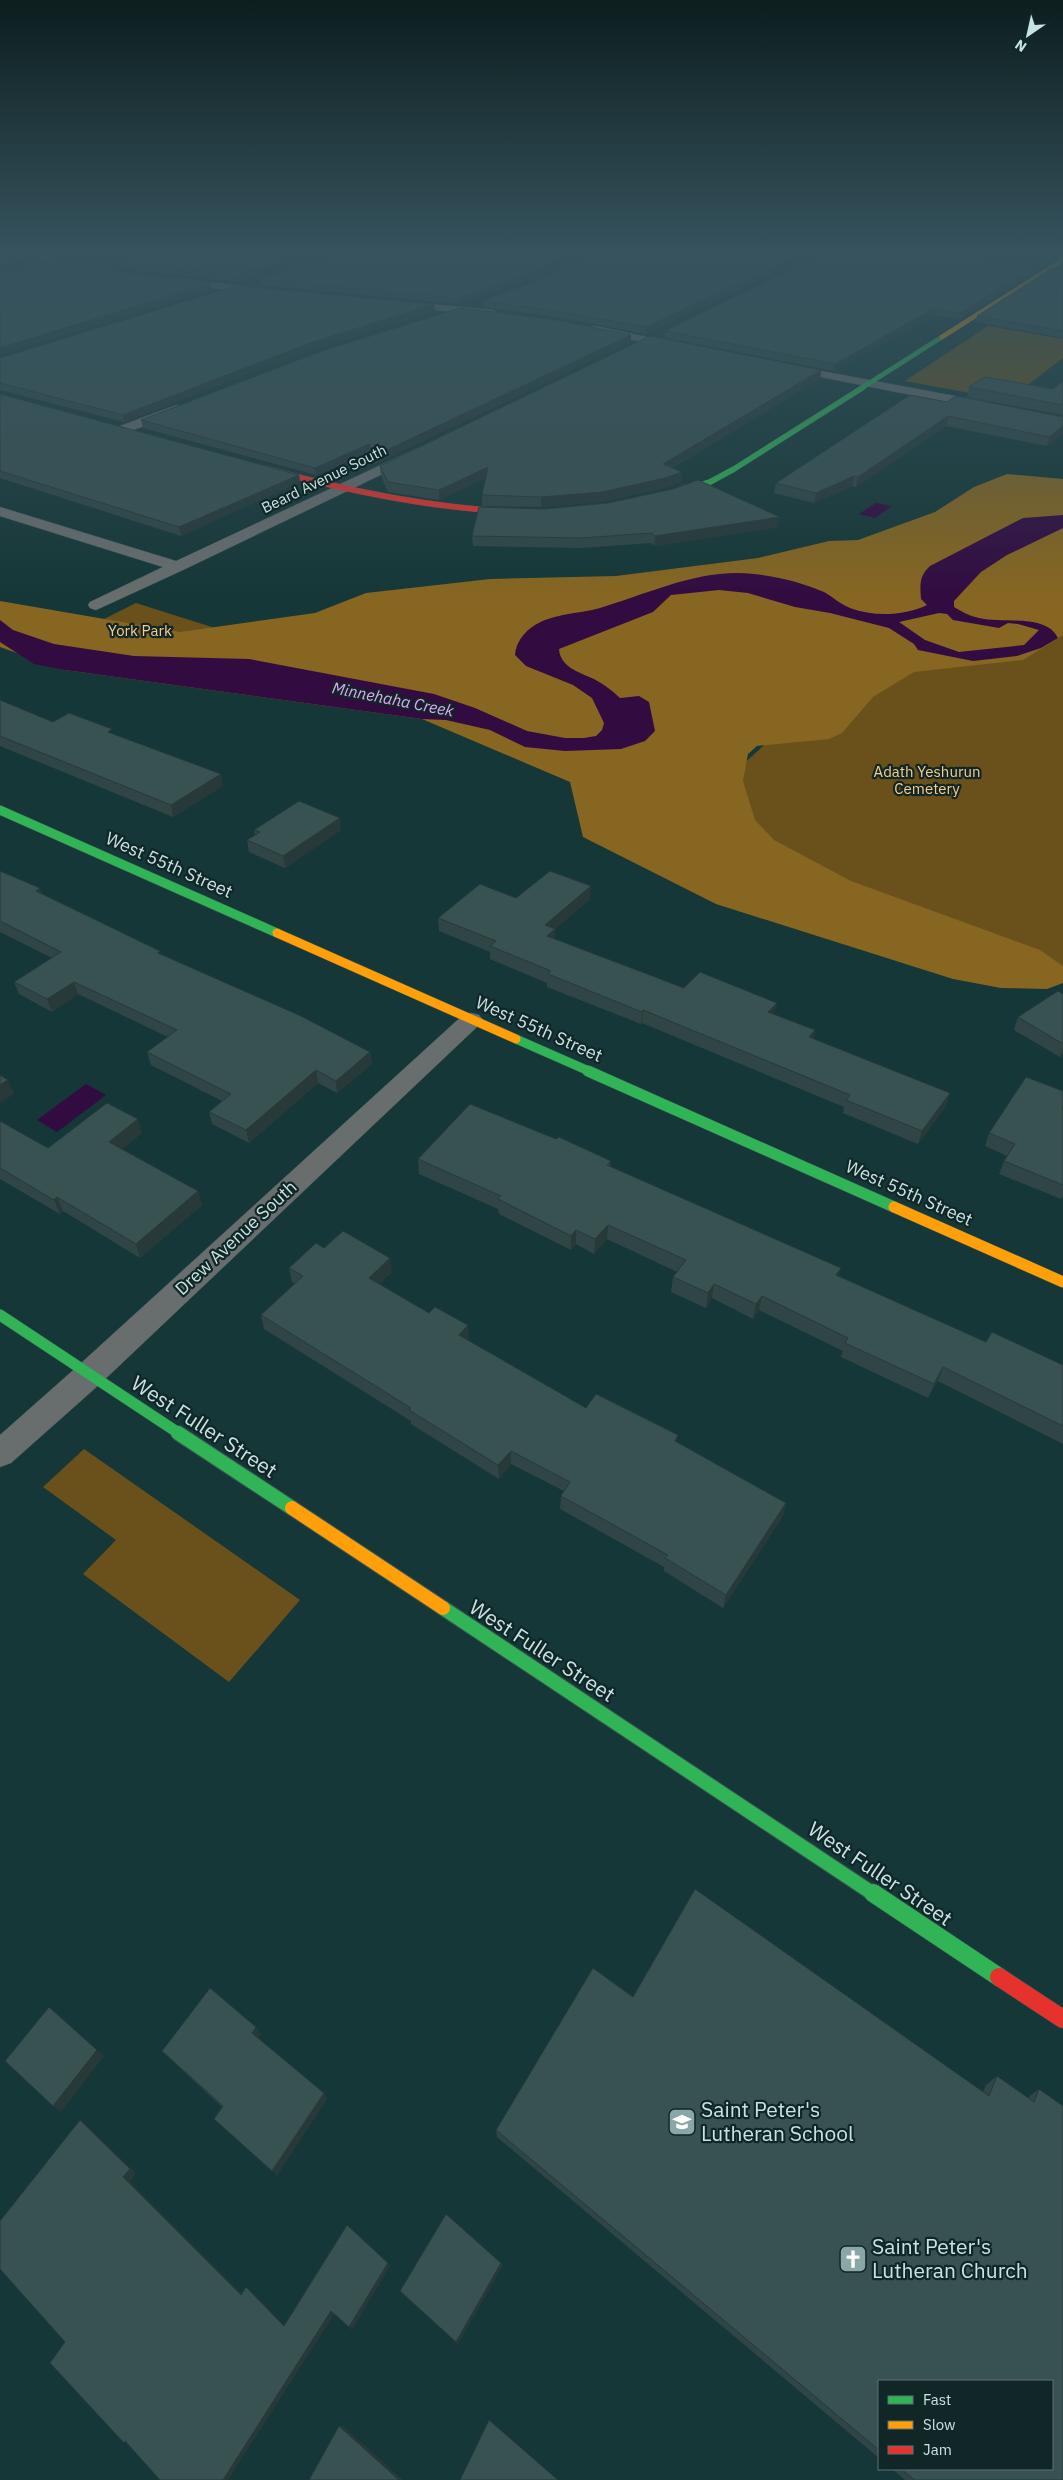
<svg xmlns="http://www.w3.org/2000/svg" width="1063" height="2480" viewBox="0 0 1063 2480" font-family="'IBM Plex Sans',sans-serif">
	<rect width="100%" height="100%" fill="#163737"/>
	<!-- green -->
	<path fill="#6a511b" d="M988,326L1063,339V358L1008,400L905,381Z
		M1063,529V972L679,839L708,796L886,635Z
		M136,603L360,674L54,644Z
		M84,1449L300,1600L229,1682L83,1574L116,1540L43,1487Z"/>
	<!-- forest -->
	<path fill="#876621" d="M1007,474L1063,479V635L1023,660L914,672L873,697L842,733L829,739L757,746L748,754L743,781L755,820L774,840L851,881L1040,950L1063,966V983L1047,989L1001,988L953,979L716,904L583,837L570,782L422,719L65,670L0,647V601L180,632L315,613L366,593L490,579L616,576L758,558L829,541L858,540L935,512L974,487Z"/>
	<!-- water -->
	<path fill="#320b41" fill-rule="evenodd" d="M876,503L892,506L875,518L859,514Z
		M1063,515V528L1007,555L981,572L954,601V607C962,612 970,616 979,618C1001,624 1046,613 1058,638L1041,648L1017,656L973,661L918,650L914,644L889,628L830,613L795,607L748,593L719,590L671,595L653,612L559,649C560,667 579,672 594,679C603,684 613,691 620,698L639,696L649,702L655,731L645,741L621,749L565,751L525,747L490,730L446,720L422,719L65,670L34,664L0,642V620L13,630L54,644L134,656L249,659L434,694L475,708L527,731L565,738H584L596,736L602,730L604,723L592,698L573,685L526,666L515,655C516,642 524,632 535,625C555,613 579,614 600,608C651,593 700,568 754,574C776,576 804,583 824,592C833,597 840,604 850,608C874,617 904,616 927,605L921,599C920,585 919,576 930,566L1023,518ZM939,613L947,614L953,620L999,628L1008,623L1018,624L1039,630L1024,645L959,652L925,640L899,622Z
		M86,1084L106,1095L57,1132L37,1120Z"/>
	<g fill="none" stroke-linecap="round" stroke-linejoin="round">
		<!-- street casing -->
		<g stroke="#385454" stroke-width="1">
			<path id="street" d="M0,250H20L96,268L91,271Z
				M175,278L267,289L272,292L267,295L172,283L170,281Z
				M397,301L493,310L498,313L493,316L393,306L392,304Z
				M595,326L680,344L686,347L680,350L591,331V327Z
				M784,364L987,402L993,406L987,410L780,369L778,367Z
				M177,405L181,406L183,409L181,412L128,432L124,433L118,429L120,426Z
				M415,449L420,450L422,453L420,456L183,570L96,610L90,608L88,605L90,602L163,567L0,516V507L176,561Z
				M471,1013L479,1015L483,1020L479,1025L101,1383L11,1463L0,1467V1435L79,1365L463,1015Z"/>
		</g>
		<!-- fast-far5 casing -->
		<g stroke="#385454" stroke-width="5">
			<path id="fast-far5" d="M860,389L942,337"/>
		</g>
		<!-- fast-far4 casing -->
		<g stroke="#385454" stroke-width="6">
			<path id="fast-far4" d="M670,494L710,482L734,469L862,388"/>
		</g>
		<!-- fast-far3 casing -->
		<g stroke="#385454" stroke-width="10">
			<path id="fast-far3" d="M0,810L277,933
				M516,1039L591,1072"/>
		</g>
		<!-- fast-far2 casing -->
		<g stroke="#385454" stroke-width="12">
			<path id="fast-far2" d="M588,1071L894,1207
				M0,1315L180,1434"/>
		</g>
		<!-- fast-far1 casing -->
		<g stroke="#385454" stroke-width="16">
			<path id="fast-far1" d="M178,1433L292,1508
				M443,1608L875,1895"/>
		</g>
		<!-- fast casing -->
		<g stroke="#385454" stroke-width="19">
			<path id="fast" d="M873,1893L999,1977"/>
		</g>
		<!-- slow-far3 casing -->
		<g stroke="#385454" stroke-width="5">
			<path id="slow-far3" d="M942,337L1063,260"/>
		</g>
		<!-- slow-far2 casing -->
		<g stroke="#385454" stroke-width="10">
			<path id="slow-far2" d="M277,933L516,1039"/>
		</g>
		<!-- slow-far1 casing -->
		<g stroke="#385454" stroke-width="12">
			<path id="slow-far1" d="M894,1207L1063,1282"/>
		</g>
		<!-- slow casing -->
		<g stroke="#385454" stroke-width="16">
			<path id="slow" d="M292,1508L443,1608"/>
		</g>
		<!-- jam-far1 casing -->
		<g stroke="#385454" stroke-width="6">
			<path id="jam-far1" d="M264,468C347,491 430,508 516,512"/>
		</g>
		<!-- jam casing -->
		<g stroke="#385454" stroke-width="19">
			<path id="jam" d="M999,1977L1063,2019"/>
		</g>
		<!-- street -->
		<use href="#street" fill="#686d6d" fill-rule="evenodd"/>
		<!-- fast-far5 -->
		<use href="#fast-far5" stroke="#30b455" stroke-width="4.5"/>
		<!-- fast-far4 -->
		<use href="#fast-far4" stroke="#30b455" stroke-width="5.5"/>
		<!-- fast-far3 -->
		<use href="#fast-far3" stroke="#30b455" stroke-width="9"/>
		<!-- fast-far2 -->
		<use href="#fast-far2" stroke="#30b455" stroke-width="11"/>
		<!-- fast-far1 -->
		<use href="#fast-far1" stroke="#30b455" stroke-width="14"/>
		<!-- fast -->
		<use href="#fast" stroke="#30b455" stroke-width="18"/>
		<!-- slow-far3 -->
		<use href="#slow-far3" stroke="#ff9f0a" stroke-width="4.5"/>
		<!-- slow-far2 -->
		<use href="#slow-far2" stroke="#ff9f0a" stroke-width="9"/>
		<!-- slow-far1 -->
		<use href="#slow-far1" stroke="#ff9f0a" stroke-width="11"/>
		<!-- slow -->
		<use href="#slow" stroke="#ff9f0a" stroke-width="14"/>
		<!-- jam-far1 -->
		<use href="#jam-far1" stroke="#e5322d" stroke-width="5.5"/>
		<!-- jam -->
		<use href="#jam" stroke="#e5322d" stroke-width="18"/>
	</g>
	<!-- wall -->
	<path fill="#304646" d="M32,250H88L62,257Z
		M343,250L236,282L122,268L84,261L83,255Z
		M822,250L646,334L556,317L482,307V301L547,277Z
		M952,250H1063V255L1046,265Z
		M1063,261V338L976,322L977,316L1060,268L1061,263Z
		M1033,273L959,319L934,315L834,371L665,338V331Z
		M538,276L459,304L261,285V279Z
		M435,311L310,350L124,422L0,390V358Z
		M631,335V342L375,464L369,452L316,475L143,428L141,420Z
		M821,370L820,379L672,468L682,472L681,482L664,488L602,502L541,507L482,506V495L486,478L439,500L388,492L381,476L380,466Z
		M1063,381V415L967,397L969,387L1053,389Z
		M0,394L299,475L300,482L181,536L0,478Z
		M947,402L1063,417V434L1047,446L946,426L856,487L852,486L814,503L774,493L776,483Z
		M780,517L778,527L654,546L651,543L581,548L473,546L472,536Z
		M0,700L53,722L113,734L223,786L173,817L0,746Z
		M254,830H341L285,868L249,852L247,840L255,835Z
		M0,871L42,894L161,954L370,1052L372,1064L337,1093L318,1083L249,1143L212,1124L209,1112L222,1101L151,1065L147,1052L168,1037L78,994L52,1012L19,994L14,982L52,958L0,932Z
		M516,898L590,899L555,929L554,939L684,988L775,1015L815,1030L813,1039L950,1093L946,1106L918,1144L843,1113L844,1107L642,1023L641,1024L547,987V983L490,959V952L439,931L438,918Z
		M1063,994V1055L1060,1057L1014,1030L1018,1017Z
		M1063,1091V1196L1061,1199L999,1174L1004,1161L1007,1156L985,1146L989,1133Z
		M0,1121L48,1148L142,1133L122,1149L198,1191L202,1205L140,1258L63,1211L60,1214L0,1179Z
		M556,1139L611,1161L610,1167L841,1268L838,1277L986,1342L1063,1365V1444L938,1381L928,1398L841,1357L843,1351L759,1310L753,1319L712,1298L706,1308L671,1292L673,1277L677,1272L607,1239L594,1254L576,1244L571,1250L499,1214L498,1209L419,1174L418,1159Z
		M324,1248L392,1272L379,1284L469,1339L468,1341L586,1408L677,1442L786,1503L783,1516L723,1608L664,1571V1567L560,1509L561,1496L564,1491L511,1464L499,1479L411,1424V1421L264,1329L261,1315L295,1284L292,1282L289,1268Z
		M633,1997L983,2092L986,2085L997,2076L1027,2098L1039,2089L1063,2480H905L892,2469H1052L879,2381V2458L497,2137L496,2130Z
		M256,2027L261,2034L258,2038L324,2093L327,2099L277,2175L214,2119L222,2107L168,2057L162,2051Z
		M501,2263L502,2266L458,2344L400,2291Z"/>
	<!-- shaded-wall -->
	<path fill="#273939" d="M63,250H88L62,257L61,251Z
		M322,250H343L236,282L235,276Z
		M579,250H592L538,276L459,304V298Z
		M810,250H822L646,334V327Z
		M1063,250V255L1046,265L1047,259Z
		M39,256L41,262L0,271V265Z
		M1034,267L1033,273L959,319L960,313Z
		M211,283L212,290L0,355V348Z
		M434,304L435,311L310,350L124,422L123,415L310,343Z
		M935,308L934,315L834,371L835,364Z
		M631,335V342L375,464L374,456Z
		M821,370L820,379L663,473V464Z
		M948,416L946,426L856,487L858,477Z
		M1063,426V434L1047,446L1049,437Z
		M369,444V452L316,475L315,468Z
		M488,467V477L439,500V490Z
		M682,472L681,482L664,488L602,502L541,507V497Z
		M299,475L300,482L181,536L179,527Z
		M854,476L852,486L814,503L816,493Z
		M780,517L778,527L654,546L655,536Z
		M221,774L223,786L173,817L171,805Z
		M340,818L341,830L285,868L283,856Z
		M591,886L590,899L555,929L554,942L547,948L545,925Z
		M40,888L44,900L36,891Z
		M74,982L78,994L52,1012L47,999Z
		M777,1003L774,1016L768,1012Z
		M643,1010L642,1023L641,1024L642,1012Z
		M815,1030L813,1043L809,1037Z
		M1063,1048V1055L1060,1057Z
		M370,1052L372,1064L337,1093L336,1081Z
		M316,1070L318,1083L249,1143L246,1130Z
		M8,1080L14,1094L0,1103V1085Z
		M950,1093L946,1106L918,1144L922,1131Z
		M138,1119L142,1133L114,1156L109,1142Z
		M198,1191L202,1205L140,1258L136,1244Z
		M57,1197L63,1211L60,1214L54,1200Z
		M608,1225L607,1239L594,1254L595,1239Z
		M576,1230V1244L571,1250V1236Z
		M390,1258L392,1272L370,1292L369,1278Z
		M841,1268L837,1283L836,1275Z
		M714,1284L712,1298L706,1308L708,1293Z
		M762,1296L759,1310L753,1319L756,1304Z
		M468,1325L469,1339L460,1349L459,1335Z
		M943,1367L938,1381L928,1398L934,1384Z
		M511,1451V1464L499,1479L498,1465Z
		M786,1503L783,1516L723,1608L726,1595Z
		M256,2027L261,2034L257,2039L252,2033Z
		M97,2050L104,2056L61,2112L53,2106Z
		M324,2093L327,2099L277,2175L272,2171Z
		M80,2120L87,2126L136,2173L130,2182L246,2298L241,2295L123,2177Z
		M388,2263L390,2266L352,2330L349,2327Z
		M501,2263L502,2266L458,2344L456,2342Z
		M246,2287L250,2290L288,2329L284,2326Z
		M331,2311L335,2313L228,2480H223Z
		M339,2426H343L403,2480H399Z"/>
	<!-- building -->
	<path fill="#385151" stroke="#273939" d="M0,250H17L39,256L0,265Z
		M98,250H322L235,276L121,262L83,255Z
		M352,250H579L538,270L459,298L261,279Z
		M600,250H810L646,327L556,311L482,301L547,277Z
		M831,250H939L1034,267L960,313L935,308L835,364L665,331Z
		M992,250H1062L1047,259Z
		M61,260L121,272L211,283L0,348V274Z
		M1063,261V331L977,316L1051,269L1060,268L1062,265L1061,263Z
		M236,286L434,304L310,343L123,415L0,383V358Z
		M460,308L556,320L631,335L374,456L369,444L315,468L141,420L319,352Z
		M650,336L821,370L663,464L682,472L665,478L602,492L541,497L482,495L488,467L439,490L388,482L380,466Z
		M985,377L1053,389L1063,381V405L969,387Z
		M0,394L299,475L179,527L0,471Z
		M910,395L947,402L956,396L1063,417V426L1049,437L948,416L858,477L854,476L816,493L776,483Z
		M698,480L780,517L655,536L652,533L581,538L472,536L479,507L544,509L608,503L673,489Z
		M0,700L53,722L69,713L112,729L108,732L221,774L171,805L0,736Z
		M299,801L340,818L283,856L247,840L260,832L254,830Z
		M0,871L40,888L36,891L160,951L158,953L301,1016L370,1052L336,1081L316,1070L246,1130L209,1112L231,1094L147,1052L177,1030L74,982L47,999L14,982L61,952L0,921Z
		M550,871L591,886L545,925L555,929L547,936L684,988L700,972L777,1003L768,1012L815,1030L809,1037L950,1093L922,1131L846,1100L850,1095L643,1010L642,1012L548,974L551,971L490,946L496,941L438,918L480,884L516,898Z
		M1058,991L1063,994V1044L1018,1017Z
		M0,1075L8,1080L0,1085Z
		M1026,1077L1063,1091V1106L1062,1108L1063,1109V1185L1004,1161L1015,1144L989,1133Z
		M107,1103L138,1119L109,1142L198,1191L136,1244L57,1197L54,1200L0,1168V1121L48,1148Z
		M470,1104L556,1139L559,1137L611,1161L607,1165L841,1268L836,1275L986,1342L992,1332L1063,1365V1426L943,1367L934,1384L845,1343L848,1338L762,1296L756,1304L714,1284L708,1293L673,1277L686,1260L608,1225L595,1239L576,1230L571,1236L498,1199L501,1196L418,1159Z
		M343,1231L390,1258L369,1278L429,1313L435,1307L468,1325L459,1335L586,1408L596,1394L678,1435L675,1441L786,1503L726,1595L665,1558L668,1555L561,1496L570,1482L511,1451L498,1465L409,1410L411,1408L261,1315L303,1276L289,1268L316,1243L324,1248Z
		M695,1889L989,2096L997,2076L1034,2102L1039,2089L1063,2106V2480H915L901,2469H1052V2381H879V2450L496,2130L593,1968L633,1997Z
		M210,1988L256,2027L252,2033L324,2093L272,2171L214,2119L223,2106L162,2051Z
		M49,2007L97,2050L53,2106L5,2061Z
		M80,2120L130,2169L123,2177L241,2295L246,2287L284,2326L347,2225L388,2263L349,2327L331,2311L223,2480H160L125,2441L124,2443L50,2363L65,2342L0,2269V2221Z
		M446,2214L501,2263L456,2342L400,2291Z
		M489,2420L558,2480H460Z
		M339,2426L399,2480H309Z"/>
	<!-- sky -->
	<linearGradient id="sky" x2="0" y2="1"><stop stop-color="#0c1e1e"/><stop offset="0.42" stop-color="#36535e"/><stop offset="1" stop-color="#36535e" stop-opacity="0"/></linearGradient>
	<rect width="1063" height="598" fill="url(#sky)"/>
	<!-- icons -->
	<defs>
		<g id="school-square" transform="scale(1.4375)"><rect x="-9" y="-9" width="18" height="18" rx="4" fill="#8aa7a7" stroke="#102627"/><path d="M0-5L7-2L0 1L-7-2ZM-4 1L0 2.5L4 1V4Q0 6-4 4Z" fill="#fff"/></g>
		<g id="church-square" transform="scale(1.4375)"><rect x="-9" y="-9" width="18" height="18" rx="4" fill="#8aa7a7" stroke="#102627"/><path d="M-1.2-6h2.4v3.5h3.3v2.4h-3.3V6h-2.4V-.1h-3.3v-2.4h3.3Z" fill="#fff"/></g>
	</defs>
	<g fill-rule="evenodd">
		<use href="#school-square" x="682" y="2122"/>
		<use href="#church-square" x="853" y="2259"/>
	</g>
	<g text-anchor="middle" stroke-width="4.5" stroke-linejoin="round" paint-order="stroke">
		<!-- far-street labels -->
		<g font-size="15" fill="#c8e3e3" stroke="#102627">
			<text transform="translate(324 479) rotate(-26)" y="5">Beard Avenue South</text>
		</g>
		<!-- far-park labels -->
		<g font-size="15" fill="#facd8a" stroke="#102627">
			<text x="140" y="636">York Park</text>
			<text x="927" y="777">Adath Yeshurun<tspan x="927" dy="17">Cemetery</tspan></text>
		</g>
		<!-- far-water labels -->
		<g font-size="16" font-style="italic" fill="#e3a5f9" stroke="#102627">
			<text transform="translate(393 699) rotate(11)" y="6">Minnehaha Creek</text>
		</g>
		<!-- street labels -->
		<g font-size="18" fill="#c8e3e3" stroke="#102627">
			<text transform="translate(169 865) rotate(24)" y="6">West 55th Street</text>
			<text transform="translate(539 1029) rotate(24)" y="6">West 55th Street</text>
			<text transform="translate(909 1193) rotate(24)" y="6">West 55th Street</text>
			<text transform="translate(236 1238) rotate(-43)" y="6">Drew Avenue South</text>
		</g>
		<!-- near-street labels -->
		<g font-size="21" fill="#c8e3e3" stroke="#102627">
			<text transform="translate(204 1427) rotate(33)" y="7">West Fuller Street</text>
			<text transform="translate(542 1651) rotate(33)" y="7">West Fuller Street</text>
			<text transform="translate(880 1874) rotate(34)" y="7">West Fuller Street</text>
		</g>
		<!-- near-poi labels -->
		<g font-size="21" fill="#c8e3e3" stroke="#102627" text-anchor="start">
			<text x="701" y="2117">Saint Peter's<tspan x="701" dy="24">Lutheran School</tspan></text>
			<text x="872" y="2254">Saint Peter's<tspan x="872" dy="24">Lutheran Church</tspan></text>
		</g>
	</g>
	<!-- legend -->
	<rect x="878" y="2380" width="175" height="90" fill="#102627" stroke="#5a7272"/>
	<rect x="888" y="2396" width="25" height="8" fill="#30b455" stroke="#5a7272"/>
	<text x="923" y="2405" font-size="15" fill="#c8e3e3">Fast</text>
	<rect x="888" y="2421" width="25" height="8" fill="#ff9f0a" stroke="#5a7272"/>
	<text x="923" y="2430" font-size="15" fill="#c8e3e3">Slow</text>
	<rect x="888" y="2446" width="25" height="8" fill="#e5322d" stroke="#5a7272"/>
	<text x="923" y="2455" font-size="15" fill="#c8e3e3">Jam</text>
	<!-- north arrow -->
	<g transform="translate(1028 35) rotate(214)" stroke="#102627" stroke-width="4" paint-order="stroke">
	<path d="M0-4L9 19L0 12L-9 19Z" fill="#c8e3e3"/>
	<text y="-8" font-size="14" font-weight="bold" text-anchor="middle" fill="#c8e3e3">N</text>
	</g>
</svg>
